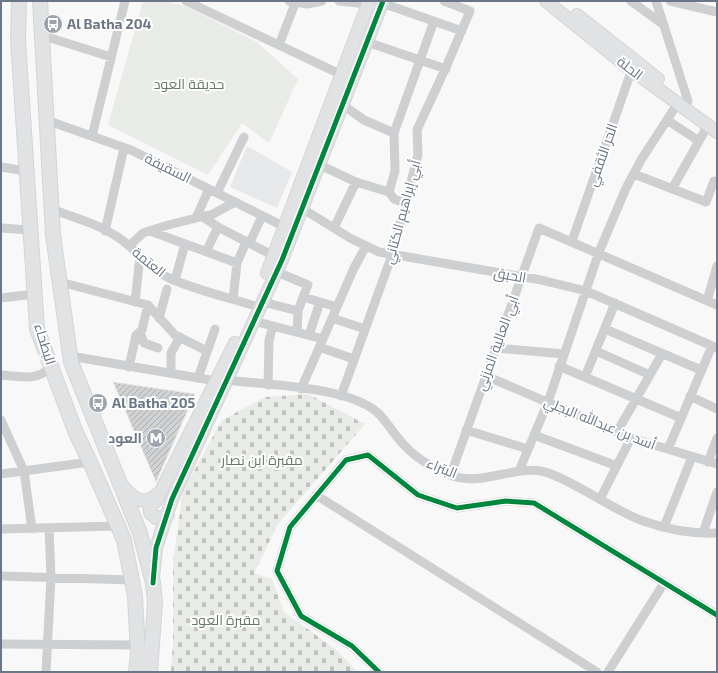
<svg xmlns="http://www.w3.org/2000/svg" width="718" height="673" viewBox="0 0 718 673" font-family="'Exo 2',Cairo,sans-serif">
	<defs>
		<pattern id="cemetery-stones" width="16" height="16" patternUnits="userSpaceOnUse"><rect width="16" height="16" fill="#e8ebe6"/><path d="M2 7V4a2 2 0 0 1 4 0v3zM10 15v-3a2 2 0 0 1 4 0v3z" fill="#c0c3c0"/></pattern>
		<pattern id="building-hatch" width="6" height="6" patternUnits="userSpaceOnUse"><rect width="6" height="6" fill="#cfd1d2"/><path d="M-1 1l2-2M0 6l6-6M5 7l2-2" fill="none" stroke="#acaeb0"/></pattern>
	</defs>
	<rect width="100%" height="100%" fill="#f8f8f8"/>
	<!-- built -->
	<path fill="#e7e8e9" d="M247,146L292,172L277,208L230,187Z"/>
	<!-- cemetery -->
	<path fill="url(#cemetery-stones)" d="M308,394L365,424L278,524L254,573L272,579L284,612L334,648L358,672H171L173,643V562L183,491L222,420L265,397Z"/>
	<!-- park -->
	<path fill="#e8ebe6" d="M143,1H164L185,6L257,42L298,79L269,143L242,123L208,175L108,125Z"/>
	<!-- building -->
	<path fill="url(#building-hatch)" stroke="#e8e8e8" d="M113,382L195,394L156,482Z"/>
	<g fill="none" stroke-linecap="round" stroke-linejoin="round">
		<!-- secondary casing -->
		<g stroke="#d4d5d6" stroke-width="14">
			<path id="secondary" d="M546,1L625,65L717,132
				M577,15L658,79
				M267,273L369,1
				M122,485C132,497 142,508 157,494
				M168,515L156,518L150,513V506L156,501L235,343
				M153,578L156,548L172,499L282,260L383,1"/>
		</g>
		<!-- primary casing -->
		<g stroke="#d4d5d6" stroke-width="16">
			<path id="primary" d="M19,1L18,40L37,329L76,433L90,462L124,540L135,596L138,654L136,672
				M40,1L53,235L71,362L140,533L153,583L155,603L150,672"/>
		</g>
		<!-- street -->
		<path stroke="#cecfd1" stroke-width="9" d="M186,1L342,75
			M289,1L307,4L322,1
			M339,1L368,4
			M631,1L664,25
			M656,1L688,101
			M670,1L717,12
			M382,3L462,31
			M41,35L111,57
			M367,42L446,69
			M279,45L296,1
			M343,105L364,120L394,133
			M46,120L131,150L285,227
			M667,120L699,141
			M92,136L125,1
			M320,165L356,182L389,192L394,199L405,203
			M1,167L26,171
			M634,174L706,202L714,181L717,182
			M672,189L708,125
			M389,192L395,171L394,133L434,21
			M217,193L244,137
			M51,209C73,217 99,224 119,238C137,250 150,270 171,279C197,290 226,297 252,305
			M303,209L350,238L379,252L541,280L586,291L717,348
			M203,217L218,227L274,256
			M196,218L209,189
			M1,228L30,230
			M334,228L356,182
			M105,231L124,148
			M150,231L237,263
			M572,241L632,69
			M129,246L143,233L168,225L213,214L235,202
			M206,252L218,227
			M277,272L308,285L303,297L337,307
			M175,280L185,244
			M60,282L148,305L175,335L207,351
			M1,298L35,294
			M233,299L237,263L246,242L251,240L262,216
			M707,301L717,266
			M135,302L140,256
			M263,302L298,311
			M159,318L167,289
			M332,318L365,329
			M254,321L323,339
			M605,329L701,370
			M140,332L144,343L158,348
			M297,332L298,311L303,297
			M309,335L320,302
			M319,347L354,359
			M496,348L564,354
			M596,351L650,375
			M70,356L216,381
			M559,366L681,418
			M129,367L136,335L142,330L148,305
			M171,373V353L180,337
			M1,375C16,376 40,382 49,367V361
			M486,376L631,438L717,464
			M585,377L615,303
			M198,378L215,329
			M226,380C266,385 348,386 378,413C388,423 395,436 405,446C418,460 435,469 453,476C486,487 519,461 551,474C582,486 613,510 643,521C666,529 692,534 717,533
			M268,385L269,340L273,326
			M301,389L354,268L366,246
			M341,396L392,255L418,155L417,130L447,65L470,11L444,1
			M690,396L717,409
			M1,420L24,471L32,529
			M466,430L528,449
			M617,432L662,354
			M534,435L617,466
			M668,449L712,346
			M708,462L717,438
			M519,471L548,402L599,252L626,188L641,160L678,103
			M1,474L90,462
			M451,474L539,228L717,305
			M316,495L597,672
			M600,499L631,438
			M664,527L692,457
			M1,529L117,526
			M703,533L717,492
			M1,576L132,580
			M1,644L137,645
			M46,672L51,577L49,529
			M379,672L352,646L301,616L277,571L290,527L346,460L368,455L418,495L457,508L506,501L534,503L717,615
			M608,672L664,583"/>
		<!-- secondary -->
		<use href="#secondary" stroke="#e1e2e3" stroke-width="12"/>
		<!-- primary -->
		<use href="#primary" stroke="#e1e2e3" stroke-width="14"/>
		<!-- cycleway casing -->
		<g stroke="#fff" stroke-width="8">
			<path id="cycleway" d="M153,583L156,548L172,499L282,260L383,1
				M379,672L352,646L301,616L277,571L290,527L346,460L368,455L418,495L457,508L506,501L534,503L717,615"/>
		</g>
		<!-- cycleway -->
		<use href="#cycleway" stroke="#00873e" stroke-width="5"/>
	</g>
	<!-- icons -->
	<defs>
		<g id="bus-disc" transform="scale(1)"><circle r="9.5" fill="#9ca4ae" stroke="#fff"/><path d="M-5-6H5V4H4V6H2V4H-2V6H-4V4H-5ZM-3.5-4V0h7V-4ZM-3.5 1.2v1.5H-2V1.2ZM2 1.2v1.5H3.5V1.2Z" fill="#fff"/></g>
		<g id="metro-disc" transform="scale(1)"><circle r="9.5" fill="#9ca4ae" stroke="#fff"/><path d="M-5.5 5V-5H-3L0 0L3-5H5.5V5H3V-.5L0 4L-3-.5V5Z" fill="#fff"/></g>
	</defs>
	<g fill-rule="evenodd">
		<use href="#bus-disc" x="53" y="24"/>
		<use href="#bus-disc" x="98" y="403"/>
		<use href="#metro-disc" x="156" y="438"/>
	</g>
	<g text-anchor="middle" stroke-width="4" stroke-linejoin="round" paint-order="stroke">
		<!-- poi labels -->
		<g font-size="14" font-weight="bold" fill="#6a7786" stroke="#fff" text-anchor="start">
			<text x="67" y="29">Al Batha 204</text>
			<text x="112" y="408">Al Batha 205</text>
			<text x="142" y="443" text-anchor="end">العود</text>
		</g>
		<!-- street labels -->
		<g font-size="14" fill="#6a7786" stroke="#fff">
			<text transform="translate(630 68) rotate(37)" y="5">الحلة</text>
			<text transform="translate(602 155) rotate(-71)" y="5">الحر الثقفي</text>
			<text transform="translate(168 168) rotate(26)" y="5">السقيفة</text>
			<text transform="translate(402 212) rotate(-75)" y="5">أبي إبراهيم الكتاني</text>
			<text transform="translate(149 262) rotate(39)" y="5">العتمة</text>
			<text transform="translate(510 275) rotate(10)" y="5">الحبق</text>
			<text transform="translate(497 343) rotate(-70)" y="5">أبي العالية المزني</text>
			<text transform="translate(45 344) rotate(73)" y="5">البطحاء</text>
			<text transform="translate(600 423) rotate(22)" y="5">أسد بن عبدالله البجلي</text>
			<text transform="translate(442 468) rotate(22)" y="5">البتراء</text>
		</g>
		<!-- park labels -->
		<g font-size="14" fill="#667964" stroke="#fff">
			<text x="189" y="89">حديقة العود</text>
			<text x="262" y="465">مقبرة ابن نصار</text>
			<text x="226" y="625">مقبرة العود</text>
		</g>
	</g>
	<!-- border -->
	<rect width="718" height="673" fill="none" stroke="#6a7786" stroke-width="4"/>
</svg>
